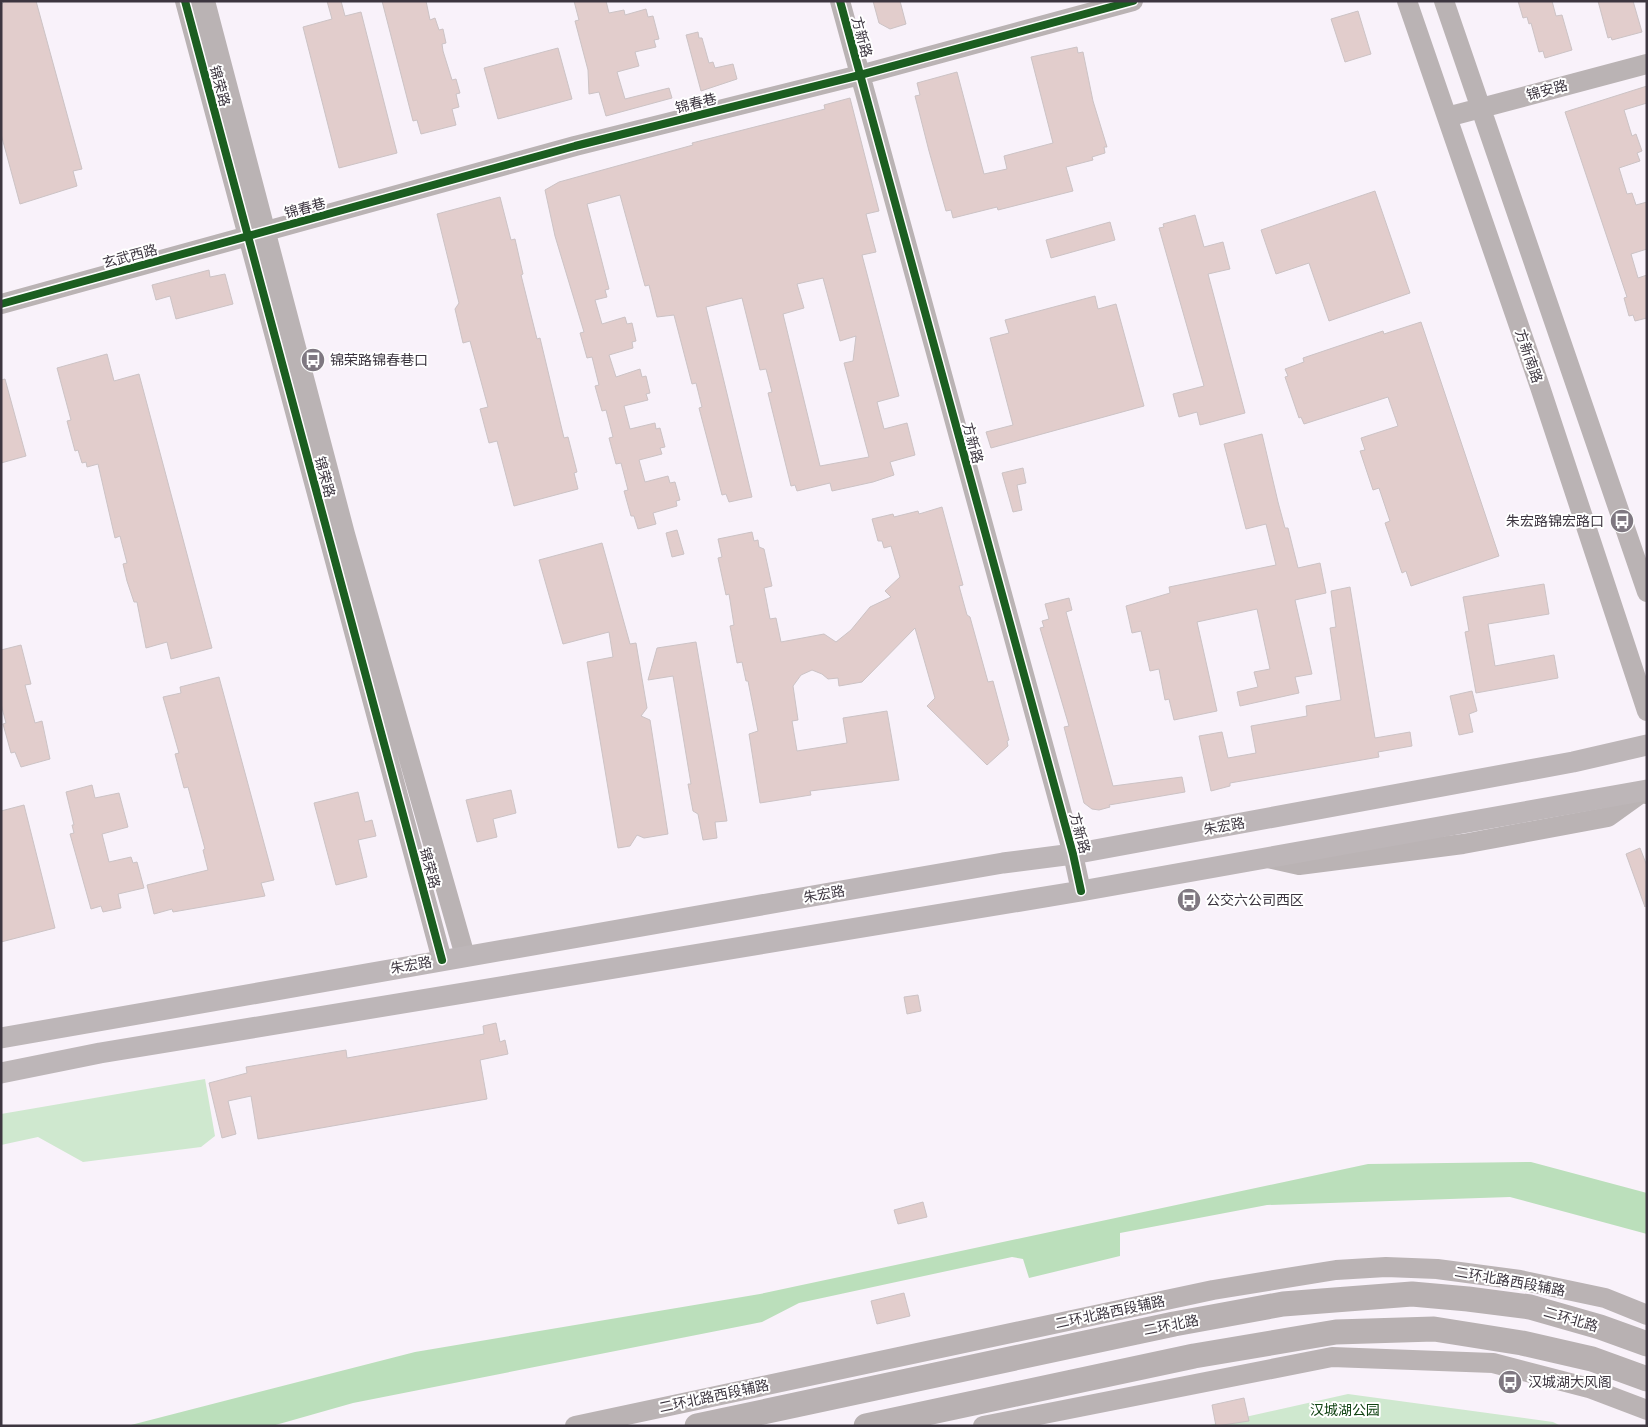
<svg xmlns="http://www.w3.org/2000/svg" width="1648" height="1427" viewBox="0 0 1648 1427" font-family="'Exo 2','Noto Sans SC',sans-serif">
	<rect width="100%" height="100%" fill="#f9f2fa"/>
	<!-- green -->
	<path fill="#cfe8cf" d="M205,1079L215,1136L201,1147L83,1162L38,1137L1,1145V1114Z
		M1348,1394L1553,1422L1561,1426H1205Z"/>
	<!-- forest -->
	<path fill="#bbdfbb" d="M1531,1162L1647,1193V1234L1510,1197L1267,1205L1120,1233V1256L1029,1278L1023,1259L1012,1257L799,1303L762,1322L353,1403L272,1426H127L415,1352L760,1294L1368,1164Z"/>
	<!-- building -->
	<path fill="#e2cdcc" stroke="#ccc3c5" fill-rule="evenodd" d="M5,1H36L82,169L73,171L77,186L20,204L1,134V5Z
		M327,1H341L345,16L361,12L397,153L339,168L303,27L332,19Z
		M382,1H426L430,20L435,18L439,30L443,29L446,43L442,44L443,51L452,80L456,79L460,93L456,94L459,107L452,109L456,125L421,134L417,120L413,121Z
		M574,1H606L609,13L624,10L625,15L646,9L648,17L653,16L659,39L654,40L656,47L635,52L639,66L617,72L625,99L669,88L672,98L606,116L599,92L589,94L588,70L575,21L579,20Z
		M873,1H900L906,24L890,29L879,23Z
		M1518,1H1552L1556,16L1562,15L1572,50L1545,58L1543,51L1539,52L1531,23L1529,24L1527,17L1523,18Z
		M1598,1H1633L1642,32L1612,40L1611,37L1608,38Z
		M1358,11L1371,54L1345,62L1331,19Z
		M698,32L699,38H702L709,63L713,62L715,68L733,64L737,79L701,91L686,35Z
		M1077,47L1078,53L1083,52L1093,101L1107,147H1104L1105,153L1092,157L1093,160L1066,167L1073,191L998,210L997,207L953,218L951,210L946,211L929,151L915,96L920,95L917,83L957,72L984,174L1007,169L1004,156L1053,143L1031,57Z
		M558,48L572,99L498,119L484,68Z
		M1647,86V103L1624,110L1632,136L1636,134L1642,151L1637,153L1640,161L1619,168L1627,194L1632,193L1636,205L1647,202V249L1631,254L1638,278L1647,275V318L1635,321L1633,315L1629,316L1624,298L1627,297L1617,267L1565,112Z
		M850,98L879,211L866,214L876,252L862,255L899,396L877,402L884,429L907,423L915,455L890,462L894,475L873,482L832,491L830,483L797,491L795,485L791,486L768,393L772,392L766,369L760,370L742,298L706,307L752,497L729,502L726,494L722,495L699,408L702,407L696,383L692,384L674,315L657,317L649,285L645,286L620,195L587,204L609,289L605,290L607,297L595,300L602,324L625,317L627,324L632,323L636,341L632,342L633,348L609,355L616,377L640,369L642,377L646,376L650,393L646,394L648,400L624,406L630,429L655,423L656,429L660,428L665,447L660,448L662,454L639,460L645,482L668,476L670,483L675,482L680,500L676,501L677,506L653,513L656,524L638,529L634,516H631L624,491L628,490L621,463L616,464L609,438L613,437L606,410L602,411L595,386L599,385L592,357L587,358L580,333L584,332L555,236L545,190L559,182L693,145L692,143L825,109L824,105ZM823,278L840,341L856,336L853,361L844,363L869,457L820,466L783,314L804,308L797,284Z
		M1375,191L1410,293L1329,321L1309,263L1276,274L1261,230Z
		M500,197L511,240L515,239L523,274L521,275L537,339L540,338L564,438L568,437L577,472L574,473L578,489L514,506L497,441L489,443L480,409L488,407L470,341L463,343L455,309L459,303L437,214Z
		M1195,215L1204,247L1223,242L1230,269L1208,274L1245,413L1200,425L1197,412L1179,417L1173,394L1204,386L1159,228L1164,227L1163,224Z
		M1110,222L1115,240L1051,258L1046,240Z
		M209,270L210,277L225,274L233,304L176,319L170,296L156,300L152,285Z
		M1095,296L1098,309L1116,304L1144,406L991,448L986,432L1013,425L990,338L1009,333L1005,320Z
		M1421,322L1499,556L1411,586L1406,571L1402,573L1385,523L1390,521L1379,488L1373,490L1360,451L1365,450L1361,438L1398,426L1388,397L1304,424L1301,417L1299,418L1285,377L1288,376L1285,369L1304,362L1303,358L1383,331L1384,334Z
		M107,354L114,381L139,374L212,648L171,659L167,642L146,648L137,602H134L127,581L123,564L127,563L120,536L115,538L98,464L87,467L86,462L82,463L78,450L75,451L67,421L71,420L57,368Z
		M5,379L26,456L1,463V380Z
		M1262,434L1278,502L1285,528H1288L1298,568L1320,563L1326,593L1295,600L1312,674L1295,677L1299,693L1240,706L1237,692L1258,687L1254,672L1270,669L1257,609L1197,622L1217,711L1174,720L1169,699L1165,700L1159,669L1150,671L1141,631L1132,633L1126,606L1170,593L1169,587L1276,565L1266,524L1246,529L1224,444Z
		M1023,468L1026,483L1017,485L1022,510L1013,512L1002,473Z
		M942,507L963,585L959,586L967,615L970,617L988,682L993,681L1009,740L1007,741L1008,746L987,765L927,706L935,698L915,628L862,682L839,686L838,678L828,679L822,674L812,670L801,675L793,686L798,720L792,721L797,751L847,743L843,718L887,711L899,780L810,791L811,795L760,803L749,734L758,731L748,681H746L742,662L737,663L730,626L734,625L729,594L726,595L718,558L722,557L718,539L752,532L754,541L758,540L759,547L764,549L772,586L764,588L770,619L776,618L781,642L824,634L836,642L851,630L870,607L891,597L885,591L900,577L891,546L884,548L882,541H878L872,519L893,514L894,517L918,511L919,514Z
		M677,530L684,554L672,557L666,533Z
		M602,543L630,644L636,643L647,708L641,716L650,720L668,834L644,838L637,835L630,846L618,848L587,662L613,657L609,632L563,644L539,560Z
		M1544,584L1549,614L1488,624L1495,666L1554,655L1558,678L1476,693L1465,632L1469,631L1463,597Z
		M1350,587L1375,738L1410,732L1412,746L1378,752L1379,757L1230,783V786L1211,791L1199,736L1222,732L1228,758L1256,753L1251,726L1307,716L1306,706L1341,700L1330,628L1336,627L1331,591Z
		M1069,598L1072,610L1066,612L1113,786L1182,777L1185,792L1109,805L1110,807L1099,810L1092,809L1084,803L1064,727L1069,726L1040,628L1044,627L1042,621L1049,619L1045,604Z
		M696,642L727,821L715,822L717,838L703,840L698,814L693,811L688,784H691L673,676L648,680L657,648Z
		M21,645L31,684L25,685L35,723L42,721L50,759L21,767L15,752L11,753L3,724L6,723L1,704V650Z
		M219,677L274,880L261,883L265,896L173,912L172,909L154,914L147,885L208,870L203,850L205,849L188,787L184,788L175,754L179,753L163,697L181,693L180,687Z
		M1472,691L1477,711L1469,714L1473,732L1459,735L1450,696Z
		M92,785L95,798L119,793L128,827L102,834L109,862L131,857L133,863L137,862L144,888L118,894L121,908L103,912L101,906L91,909L70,834L74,833L72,825H74L66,792Z
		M511,790L516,813L493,819L497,837L477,842L466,800Z
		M358,792L365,822L372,820L376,836L358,840L367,877L336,885L314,803Z
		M24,805L55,928L1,942V811Z
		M1640,848L1647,866L1645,907L1626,854Z
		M918,995L921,1011L907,1014L904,997Z
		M496,1023L500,1042L505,1040L508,1054L480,1060L487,1099L258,1139L251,1096L228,1101L236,1134L222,1138L209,1083L247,1073L246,1067L346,1050L347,1058L484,1034L483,1026Z
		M923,1202L927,1217L898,1224L894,1210Z
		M904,1293L910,1316L877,1324L871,1301Z
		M1244,1398L1249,1421L1216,1426L1212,1405Z"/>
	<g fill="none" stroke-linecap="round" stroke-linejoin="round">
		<!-- secondary -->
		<path stroke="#bab3b4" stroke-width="20" d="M185,1L442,960
			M205,1L345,534L465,956
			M840,1L1073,854L1081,891
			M1407,1L1540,387L1647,711
			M1444,1L1647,592
			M1447,117L1647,64
			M1,304L575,146L860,75L1133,1
			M1268,858L1299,865L1463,844L1608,817L1644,791L1646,794
			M575,1426L1213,1290L1336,1270L1386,1267L1437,1269L1520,1280L1605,1298L1647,1315
			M983,1426L1332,1357L1493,1363L1589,1388L1647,1410"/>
		<!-- primary -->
		<path stroke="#bdb6b8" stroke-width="21" d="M1,1038L864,887L1003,863L1073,854L1573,762L1647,745
			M1,1073L100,1053L1081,891L1647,790"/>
		<!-- highway -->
		<path stroke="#b8b1b2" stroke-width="25" d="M697,1426L1174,1324L1283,1304L1412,1294L1468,1299L1530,1307L1600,1327L1647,1344
			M866,1426L1194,1356L1336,1332L1434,1329L1522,1343L1592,1359L1647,1379"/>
		<!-- cycleway casing -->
		<g stroke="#fff" stroke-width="11">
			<path id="cycleway" d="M185,1L442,960
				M840,1L1073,854L1081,891
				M1,304L575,146L860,75L1133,1"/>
		</g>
		<!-- cycleway -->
		<use href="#cycleway" stroke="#1b5e20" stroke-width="8"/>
	</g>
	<!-- icons -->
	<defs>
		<g id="bus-disc" transform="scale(1.25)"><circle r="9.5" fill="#7f7881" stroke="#fff"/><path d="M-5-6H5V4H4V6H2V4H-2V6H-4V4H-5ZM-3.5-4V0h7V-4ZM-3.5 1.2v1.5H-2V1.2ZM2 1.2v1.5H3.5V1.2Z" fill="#fff"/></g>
	</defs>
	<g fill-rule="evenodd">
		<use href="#bus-disc" x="313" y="360"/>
		<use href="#bus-disc" x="1622" y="521"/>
		<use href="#bus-disc" x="1189" y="900"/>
		<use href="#bus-disc" x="1510" y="1382"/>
	</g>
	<g text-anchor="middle" stroke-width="4" stroke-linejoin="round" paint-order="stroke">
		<!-- street labels -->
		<g font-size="14" fill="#3d3640" stroke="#fff">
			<text transform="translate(862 37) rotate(75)" y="5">方新路</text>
			<text transform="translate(220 86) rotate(75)" y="5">锦荣路</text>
			<text transform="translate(1547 90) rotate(-15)" y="5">锦安路</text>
			<text transform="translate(696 103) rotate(-14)" y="5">锦春巷</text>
			<text transform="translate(305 208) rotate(-15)" y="5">锦春巷</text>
			<text transform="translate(130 256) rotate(-15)" y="5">玄武西路</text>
			<text transform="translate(1529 356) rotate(71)" y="5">方新南路</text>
			<text transform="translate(973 443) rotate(75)" y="5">方新路</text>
			<text transform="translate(325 477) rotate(75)" y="5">锦荣路</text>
			<text transform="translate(1224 826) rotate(-10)" y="5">朱宏路</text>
			<text transform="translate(1080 833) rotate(75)" y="5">方新路</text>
			<text transform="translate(430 868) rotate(75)" y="5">锦荣路</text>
			<text transform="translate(824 894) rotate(-10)" y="5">朱宏路</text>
			<text transform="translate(411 965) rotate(-10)" y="5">朱宏路</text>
			<text transform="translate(1510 1281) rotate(10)" y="5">二环北路西段辅路</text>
			<text transform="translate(1110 1312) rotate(-12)" y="5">二环北路西段辅路</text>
			<text transform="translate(1571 1319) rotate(16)" y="5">二环北路</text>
			<text transform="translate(1171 1325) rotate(-11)" y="5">二环北路</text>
			<text transform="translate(714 1396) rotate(-12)" y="5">二环北路西段辅路</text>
		</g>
		<!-- poi labels -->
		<g font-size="14" fill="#3d3640" stroke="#fff" text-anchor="start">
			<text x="330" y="365">锦荣路锦春巷口</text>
			<text x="1604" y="526" text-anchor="end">朱宏路锦宏路口</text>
			<text x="1206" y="905">公交六公司西区</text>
			<text x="1528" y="1387">汉城湖大风阁</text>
		</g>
		<!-- park labels -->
		<g font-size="14" fill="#114314" stroke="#fff">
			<text x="1345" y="1415">汉城湖公园</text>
		</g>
	</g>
	<!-- border -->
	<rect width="1648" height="1427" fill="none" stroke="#3d3640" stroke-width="5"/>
</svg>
